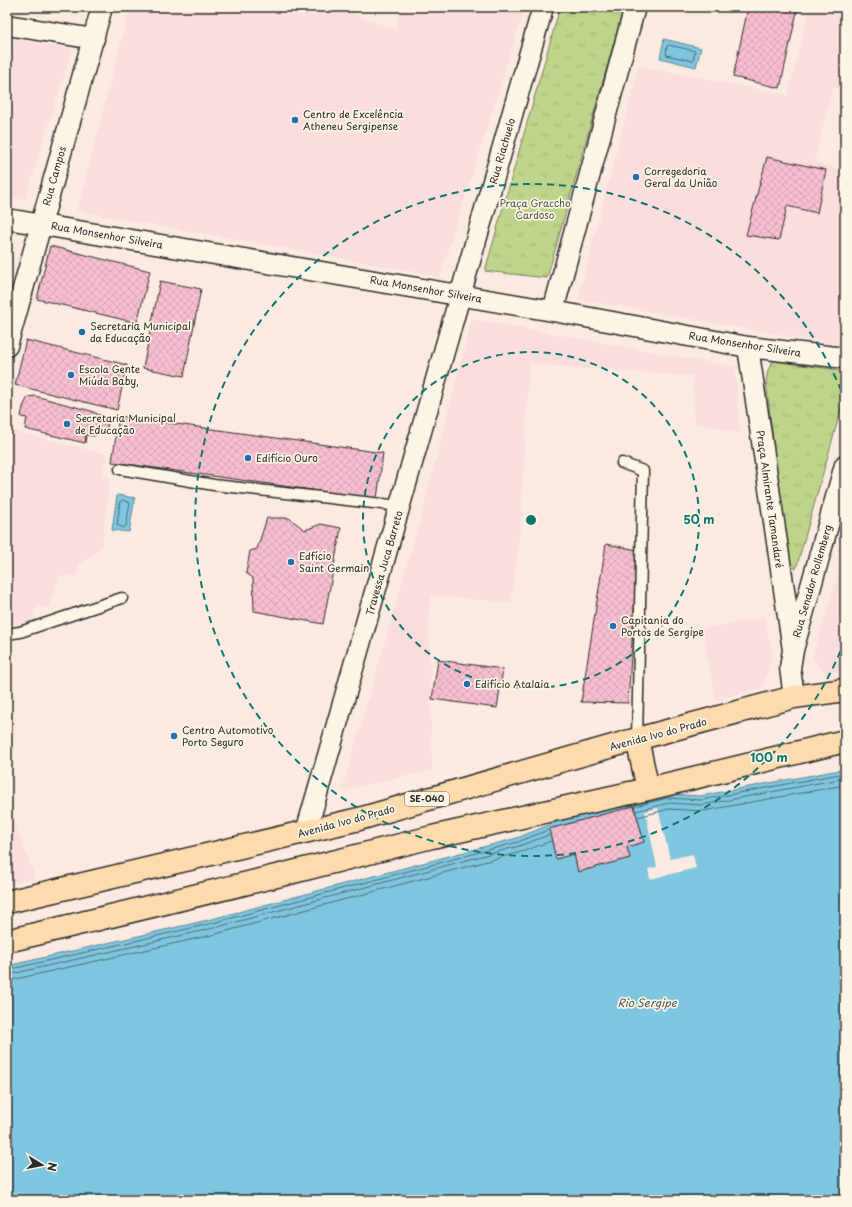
<svg xmlns="http://www.w3.org/2000/svg" width="852" height="1207" viewBox="0 0 852 1207" font-family="'Playpen Sans',sans-serif">
	<defs>
		<pattern id="grass-tufts" width="24" height="20" patternUnits="userSpaceOnUse"><rect width="24" height="20" fill="#bed48a"/><path d="M3 7l-1-3M5 7V3M7 7l1-3M15 17l-1-3M17 17v-4M19 17l1-3" fill="none" stroke="#a3b677"/></pattern>
		<pattern id="building-cross-hatch" width="8" height="8" patternUnits="userSpaceOnUse"><rect width="8" height="8" fill="#f8bed0"/><path d="M0 0l8 8M0 8l8-8" fill="none" stroke="#d5a3b3"/></pattern>
	</defs>
	<rect width="100%" height="100%" fill="#fbeae1"/>
	<filter id="ink" filterUnits="userSpaceOnUse"><feTurbulence type="fractalNoise" baseFrequency=".025" numOctaves="2"/><feDisplacementMap in="SourceGraphic" scale="8" xChannelSelector="R" yChannelSelector="G"/><feConvolveMatrix kernelMatrix="1 2 1 2 8 2 1 2 1" color-interpolation-filters="sRGB"/></filter>
	<g filter="url(#ink)">
		<!-- built -->
		<path fill="#fadddc" d="M130,7H335L396,30L400,7H525L440,276L77,211Z
			M810,7H845V90L833,87L814,162L845,171V346L578,299L639,66L788,95Z
			M7,38L72,49L25,200L7,197Z
			M472,319L735,367L740,433L694,422L693,376L529,364L520,532L511,603L431,595L429,611L432,770L342,790L422,514Z
			M7,430L106,454L103,474L110,477L102,546L79,565L77,575L60,576L48,608L36,605L30,626L7,630Z
			M845,554V670L826,674L812,658Z
			M765,618L772,655L762,688L716,699L702,629Z
			M7,804L35,877L7,885Z"/>
		<!-- grass -->
		<path fill="url(#grass-tufts)" stroke="#74805a" d="M560,7H624L547,278L485,271Z
			M773,361L845,371V395L796,569L788,565L766,381L768,370Z"/>
		<!-- water -->
		<path fill="#7fc6e0" stroke="#5d8898" d="M664,39L701,48L696,67L660,58Z
			M117,495L135,498L129,532L112,530Z
			M845,769V1200H7V966L208,920L517,838L561,820L668,794L700,796Z"/>
		<!-- pier -->
		<path fill="#fbeae1" d="M658,808L670,859L693,854L696,868L650,879L648,869L657,867L645,811Z"/>
		<g fill="none" stroke-linecap="round" stroke-linejoin="round">
			<!-- shore -->
			<path stroke="#4d6973" stroke-width="1" d="M669,45L695,51L693,61L666,55L667,46Z
				M122,500L130,503L126,526L124,528L117,525L120,502Z
				M635,806L668,798L701,800L845,773
				M636,811L669,803L702,805L845,778
				M638,817L669,809L703,811L845,785
				M7,970L209,924L518,842L548,830
				M7,975L210,929L519,846L549,835
				M7,981L212,935L521,852L551,841"/>
		</g>
		<!-- building -->
		<path fill="url(#building-cross-hatch)" stroke="#2b2b2b" d="M745,7H798L780,88L733,77L748,8Z
			M767,157L826,170L817,213L787,206L779,240L746,235Z
			M50,246L150,271L137,323L37,299Z
			M160,281L201,289L184,376L143,368Z
			M26,340L127,365L117,410L15,385Z
			M35,396L91,411L108,419L107,428L94,436L86,435L85,443L25,429L27,418L21,417L23,407L28,397Z
			M119,416L383,453L377,499L112,462Z
			M267,518H289L305,530L321,524L341,528L323,624L254,611L253,578L246,573L250,551L257,549Z
			M606,544L638,550L628,703L581,702Z
			M438,660L503,669L497,708L432,699Z
			M634,806L644,842L627,847L630,858L578,872L574,854L556,859L549,829Z"/>
		<g fill="none" stroke-linecap="round" stroke-linejoin="round">
			<!-- lane casing -->
			<g stroke="#2b2b2b" stroke-width="13">
				<path id="lane" d="M622,463L643,471L637,739
					M120,469L214,485L400,506
					M7,634L20,632L122,598"/>
			</g>
			<!-- street casing -->
			<g stroke="#2b2b2b" stroke-width="23">
				<path id="street" d="M7,25L94,39
					M7,219L553,311L748,347L845,358
					M553,311L635,7
					M7,346L102,7
					M748,347L793,650
					M794,697L790,668L793,650L845,465
					M306,832L543,7"/>
			</g>
			<!-- primary casing -->
			<g stroke="#2b2b2b" stroke-width="25">
				<path id="primary" d="M637,739L648,789
					M7,902L359,819L637,739L794,697L845,690
					M7,941L285,874L432,837L648,789L845,741"/>
			</g>
			<!-- lane -->
			<use href="#lane" stroke="#fcf5e5" stroke-width="10"/>
			<!-- street -->
			<use href="#street" stroke="#fcf5e5" stroke-width="20"/>
			<!-- primary -->
			<use href="#primary" stroke="#fedbac" stroke-width="22"/>
		</g>
	</g>
	<!-- distance rings -->
	<g fill="none" stroke="#0f766e" stroke-width="2" stroke-dasharray="7 5">
		<circle cx="531" cy="520" r="168"/>
		<path d="M845 640A336 336 0 1 1 845 400"/>
	</g>
	<!-- markers -->
	<g fill="#1f6fb2" stroke="#fcf5e5" stroke-width="1.5">
		<circle cx="295" cy="120" r="4"/>
		<circle cx="636" cy="177" r="4"/>
		<circle cx="82" cy="332" r="4"/>
		<circle cx="71" cy="375" r="4"/>
		<circle cx="67" cy="424" r="4"/>
		<circle cx="248" cy="458" r="4"/>
		<circle cx="291" cy="562" r="4"/>
		<circle cx="613" cy="626" r="4"/>
		<circle cx="467" cy="684" r="4"/>
		<circle cx="174" cy="736" r="4"/>
	</g>
	<g text-anchor="middle" stroke-width="3.5" stroke-linejoin="round" paint-order="stroke">
		<!-- shield labels -->
		<rect fill="#fcf5e5" stroke="#6a6863" stroke-width="1" x="405" y="792" width="44" height="14" rx="3"/>
		<g font-size="9" font-weight="bold" fill="#2b2b2b">
			<text x="427" y="802">SE-040</text>
		</g>
		<!-- poi labels -->
		<g font-size="10" fill="#2b2b2b" stroke="#fcf5e5" text-anchor="start">
			<text x="303" y="118">Centro de Excelência<tspan x="303" dy="12">Atheneu Sergipense</tspan></text>
			<text x="644" y="175">Corregedoria<tspan x="644" dy="12">Geral da União</tspan></text>
			<text x="90" y="330">Secretaria Municipal<tspan x="90" dy="12">da Educação</tspan></text>
			<text x="79" y="373">Escola Gente<tspan x="79" dy="12">Miúda Baby,</tspan></text>
			<text x="75" y="422">Secretaria Municipal<tspan x="75" dy="12">de Educação</tspan></text>
			<text x="256" y="462">Edifício Ouro</text>
			<text x="299" y="560">Edfício<tspan x="299" dy="12">Saint Germain</tspan></text>
			<text x="621" y="624">Capitania do<tspan x="621" dy="12">Portos de Sergipe</tspan></text>
			<text x="475" y="688">Edifício Atalaia</text>
			<text x="182" y="734">Centro Automotivo<tspan x="182" dy="12">Porto Seguro</tspan></text>
		</g>
		<!-- street labels -->
		<g font-size="10" fill="#2b2b2b" stroke="#fcf5e5">
			<text transform="translate(502 151) rotate(-74)" y="4">Rua Riachuelo</text>
			<text transform="translate(54 176) rotate(-74)" y="4">Rua Campos</text>
			<text transform="translate(107 235) rotate(10)" y="4">Rua Monsenhor Silveira</text>
			<text transform="translate(426 289) rotate(10)" y="4">Rua Monsenhor Silveira</text>
			<text transform="translate(745 344) rotate(9)" y="4">Rua Monsenhor Silveira</text>
			<text transform="translate(770 499) rotate(82)" y="4">Praça Almirante Tamandaré</text>
			<text transform="translate(384 563) rotate(-74)" y="4">Travessa Juca Barreto</text>
			<text transform="translate(812 581) rotate(-74)" y="4">Rua Senador Rollemberg</text>
			<text transform="translate(658 734) rotate(-15)" y="4">Avenida Ivo do Prado</text>
			<text transform="translate(346 821) rotate(-15)" y="4">Avenida Ivo do Prado</text>
		</g>
		<!-- park labels -->
		<g font-size="10" fill="#505543" stroke="#fcf5e5">
			<text x="535" y="207">Praça Graccho<tspan x="535" dy="12">Cardoso</tspan></text>
		</g>
		<!-- water labels -->
		<g font-size="11" font-style="italic" fill="#445a61" stroke="#fcf5e5">
			<text x="647" y="1007">Rio Sergipe</text>
		</g>
	</g>
	<circle cx="531" cy="520" r="6" fill="#0f766e" stroke="#fcf5e5" stroke-width="2"/>
	<g font-size="12" text-anchor="middle" font-weight="bold" fill="#0f766e" stroke="#fcf5e5" stroke-width="3.5" stroke-linejoin="round" paint-order="stroke">
		<text x="699" y="524">50 m</text>
		<text x="769" y="762">100 m</text>
	</g>
	<!-- margin -->
	<rect width="852" height="1207" fill="none" stroke="#fcf5e5" stroke-width="24"/>
	<rect x="12" y="12" width="828" height="1183" fill="none" stroke="#2b2b2b" stroke-width="1.5" filter="url(#ink)"/>
	<!-- north arrow -->
	<g transform="translate(42 1165) rotate(100)" stroke="#fcf5e5" stroke-width="3" paint-order="stroke">
	<path d="M0-3L7 15L0 10L-7 15Z" fill="#2b2b2b"/>
	<text y="-6" font-size="11" font-weight="bold" text-anchor="middle" fill="#2b2b2b">N</text>
	</g>
</svg>
